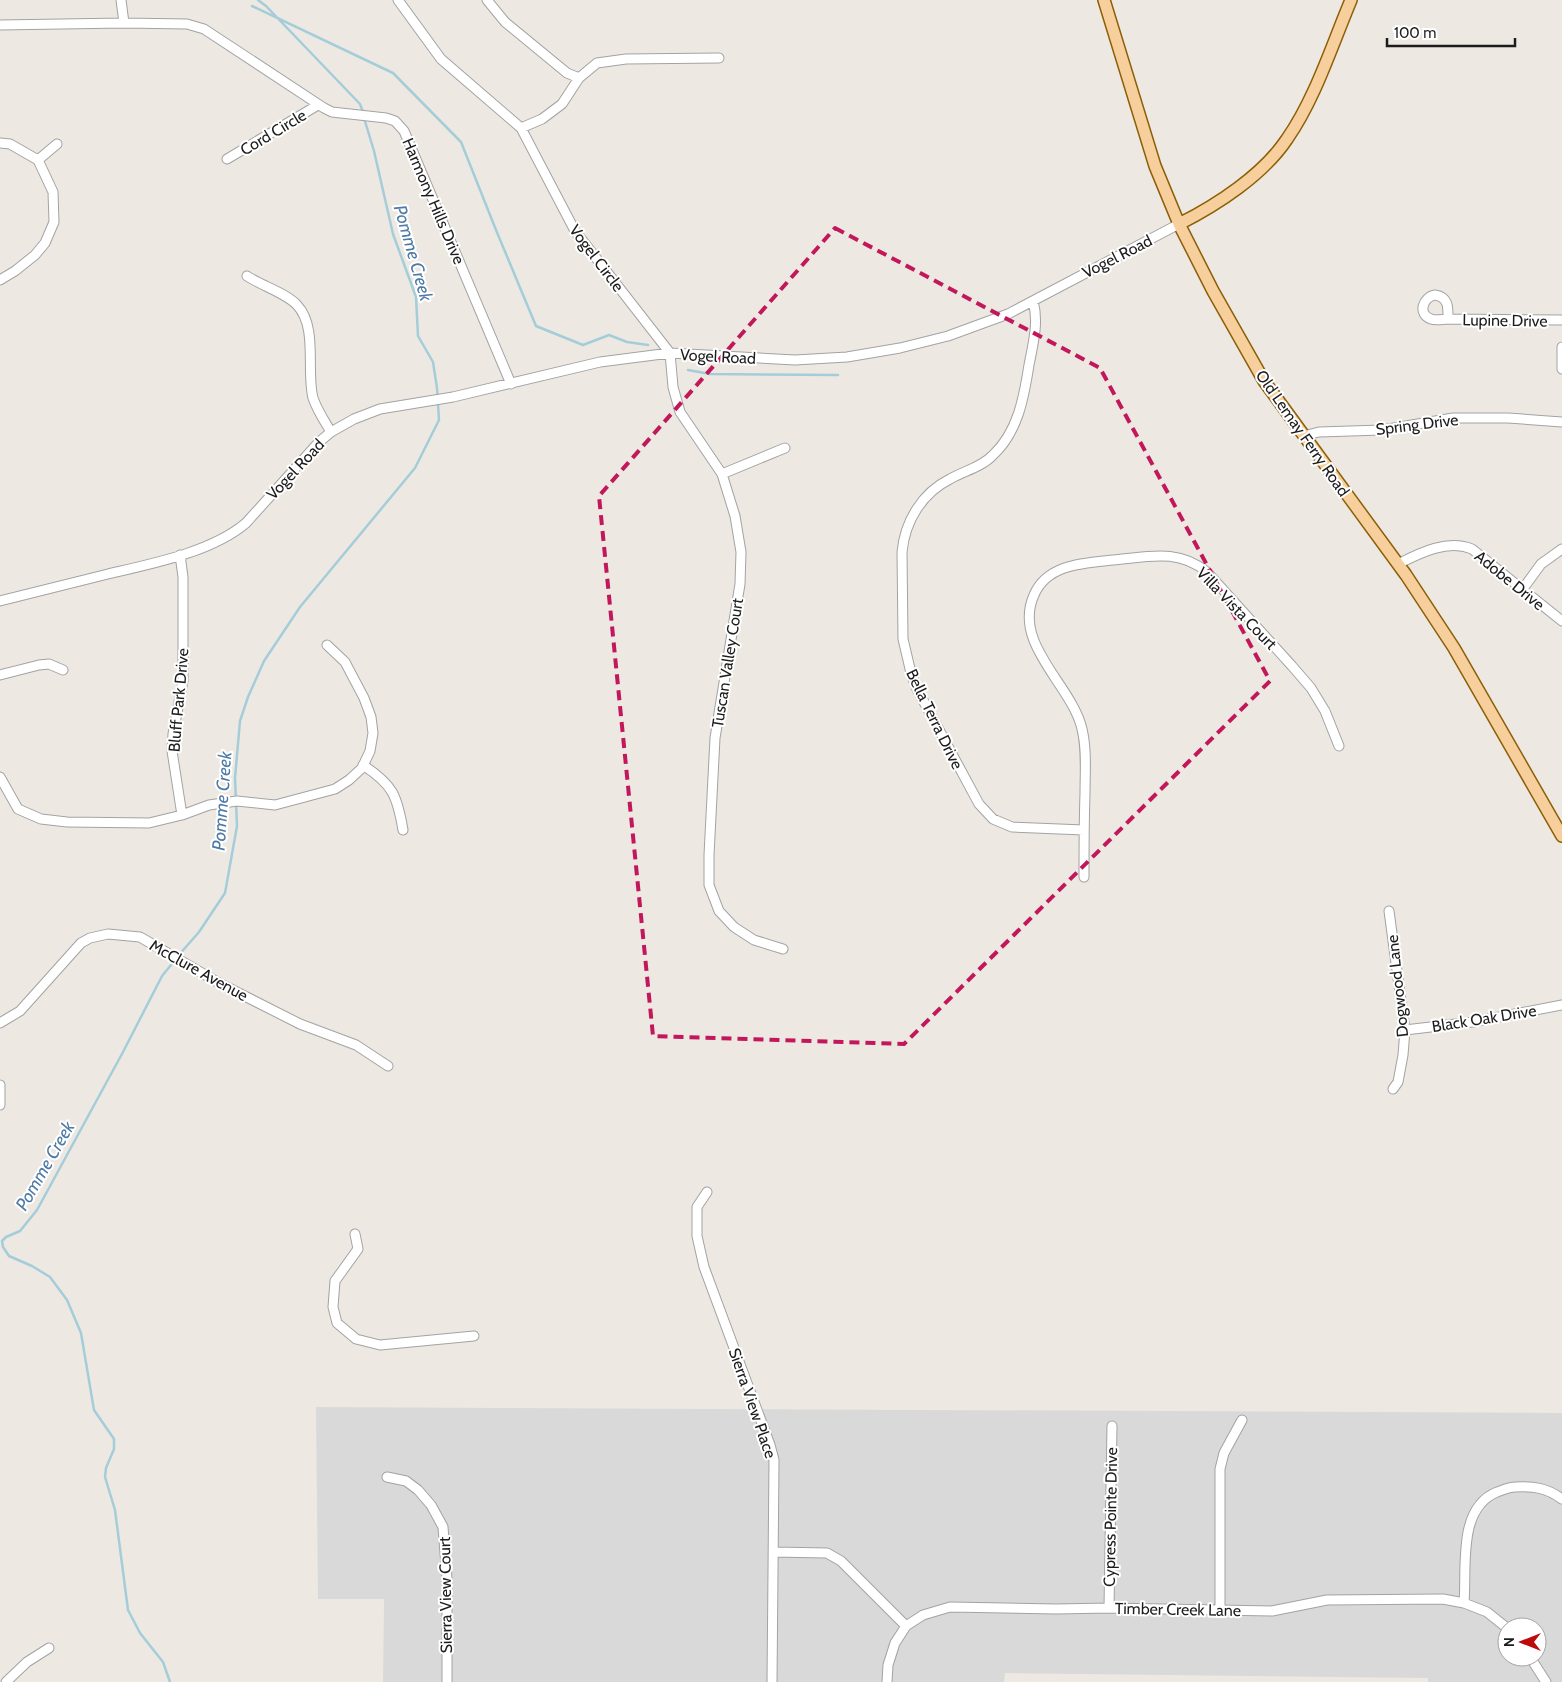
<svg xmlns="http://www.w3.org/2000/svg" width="1562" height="1682" viewBox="0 0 1562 1682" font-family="Cabin,sans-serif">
	<rect width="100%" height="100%" fill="#ede9e2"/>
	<!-- residential -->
	<path fill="#dad9d9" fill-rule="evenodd" d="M316,1407L1562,1413V1682H1428V1678L1005,1673L1004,1682H383L384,1599H318ZM1507,1627H1537V1657H1507Z"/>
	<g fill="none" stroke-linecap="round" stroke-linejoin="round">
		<!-- stream -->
		<path stroke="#a4cdd9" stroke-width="2.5" d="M258,0L266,6L360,104L363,112
			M252,6L393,73L461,142L496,230L536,326L583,345L609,335L627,342L648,345
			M688,370L710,374L838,375
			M178,956L199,932L225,893L237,826L235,778L240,721L248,697L264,661L300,607L415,468L439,420L437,388L433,362L418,336L416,297L393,234L374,151L364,118
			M170,1682L163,1662L140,1633L128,1610L115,1510L105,1477L106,1468L114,1449V1439L94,1410L81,1333L67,1300L50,1277L32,1266L9,1256L3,1247L2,1241L6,1237L20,1231L37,1210L123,1052L162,976L175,960"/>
		<!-- minor casing -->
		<g stroke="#a3a3a3" stroke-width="11">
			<path id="minor" d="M121,0L124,23L187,24L204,29L324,108L332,112L386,118L395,121L404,131L511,384
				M398,0L441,59L521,128L575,231L670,353L673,387L680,412L722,474L735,516L741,552L740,584L715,738L709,855V885L719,911L734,927L754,940L783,949
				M487,0L505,22L567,73L579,78L597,63L626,59L719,58
				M0,25L124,23
				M521,128L542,119L562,104L579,78
				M0,143L10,144L38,160L53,192L54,222L45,243L35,255L15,271L0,280
				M227,159L318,105
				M38,160L57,144
				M247,276C262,286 286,293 297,305C318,327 306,371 313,398C317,410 325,422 331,432
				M1435,295C1449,297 1448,308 1448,319C1443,319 1436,321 1431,319C1417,314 1423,297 1435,295Z
				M1033,301C1039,322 1033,344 1029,365C1024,397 1018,432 993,455C982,467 964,471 950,479C922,493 905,521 902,552L903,639L911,673L917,689L979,804L993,819L1012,827L1084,830
				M1448,319L1562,320
				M1562,347V369
				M1303,436L1319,432L1382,430L1453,418H1508L1562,422
				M722,474L785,448
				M180,555L183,577V681L173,734L172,751L182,815
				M1398,564C1420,553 1447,539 1472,549L1562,621
				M1522,590L1541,564L1562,549
				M0,601C36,592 72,583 108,574C151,564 212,552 246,523L319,442L331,432L354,419L380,409L453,397L600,362L670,353L795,360L847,357L900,348L948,336L1008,314L1179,224
				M0,675L39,665L49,664L63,670
				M363,765C393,785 397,795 403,830
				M0,777L18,809L41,819L67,822L149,823L182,815L209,805L237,801L275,805L335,789L349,780L362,768L370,751L373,733L371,717L364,698L345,662L327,645
				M1084,877C1084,849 1084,822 1085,794C1085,772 1087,750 1082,729C1072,685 1012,644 1034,595C1047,564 1084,563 1113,560C1148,557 1178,548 1207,572L1292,666L1311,688L1325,711L1339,746
				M1389,911L1405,1030L1403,1055L1398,1082L1393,1089
				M0,1023L20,1011L81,943L90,938L108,934L140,937L219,983L300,1024L356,1045L388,1066
				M1405,1030L1473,1022L1562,1005
				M0,1085V1105
				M707,1192L697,1207V1236L704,1267L770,1445L774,1460L772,1682
				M355,1234L358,1249L335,1281L333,1307L337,1323L356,1339L380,1345L474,1336
				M387,1477L406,1481L418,1490L431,1505L443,1527L447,1579V1682
				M774,1552L827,1553L841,1561L906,1626
				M1464,1603C1467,1568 1457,1508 1497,1492C1503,1490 1509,1487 1515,1487C1534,1486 1547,1488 1562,1499
				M1109,1608L1112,1426
				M1220,1611V1469L1224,1453L1242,1420
				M1530,1657L1546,1682
				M6,1682L27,1662L49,1648
				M887,1682L888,1665L895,1643L906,1626L923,1615L950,1607L1056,1609L1109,1608L1272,1611L1327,1600L1443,1599L1464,1603L1487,1612L1507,1628"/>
		</g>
		<!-- major casing -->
		<g stroke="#8c5f07" stroke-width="14">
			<path id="major" d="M1104,0L1155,166L1179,224L1213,291L1264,381L1406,575L1454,648L1562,836
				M1179,224C1217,205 1263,175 1287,139C1315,99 1332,45 1351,0"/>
		</g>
		<!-- minor -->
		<use href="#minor" stroke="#fff" stroke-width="9"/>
		<!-- major -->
		<use href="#major" stroke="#f7cf9c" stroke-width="11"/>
	</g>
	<!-- marked area -->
	<path fill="none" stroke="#c2185b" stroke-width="4" stroke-dasharray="10 6" stroke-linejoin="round" d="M835,228L1100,368L1270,681L904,1044L653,1036L599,496Z"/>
	<g text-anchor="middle" stroke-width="4" stroke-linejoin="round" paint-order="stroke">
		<!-- street labels -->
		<g font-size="16" fill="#1c1c1c" stroke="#fff">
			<text transform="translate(273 132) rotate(-31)" y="6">Cord Circle</text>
			<text transform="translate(434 201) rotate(67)" y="6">Harmony Hills Drive</text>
			<text transform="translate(1117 256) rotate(-27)" y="6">Vogel Road</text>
			<text transform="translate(597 258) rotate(53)" y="6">Vogel Circle</text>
			<text transform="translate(1505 320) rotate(1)" y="6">Lupine Drive</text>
			<text transform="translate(718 356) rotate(3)" y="6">Vogel Road</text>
			<text transform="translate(1417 424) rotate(-7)" y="6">Spring Drive</text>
			<text transform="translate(1303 433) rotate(55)" y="6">Old Lemay Ferry Road</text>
			<text transform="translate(295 469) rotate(-47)" y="6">Vogel Road</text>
			<text transform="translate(1510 580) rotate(39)" y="6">Adobe Drive</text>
			<text transform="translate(1237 608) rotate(46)" y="6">Villa Vista Court</text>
			<text transform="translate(727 663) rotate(-81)" y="6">Tuscan Valley Court</text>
			<text transform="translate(178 700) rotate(-85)" y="6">Bluff Park Drive</text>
			<text transform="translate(935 719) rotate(64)" y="6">Bella Terra Drive</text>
			<text transform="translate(199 970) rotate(29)" y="6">McClure Avenue</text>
			<text transform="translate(1397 986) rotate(-96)" y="6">Dogwood Lane</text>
			<text transform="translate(1484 1018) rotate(-9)" y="6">Black Oak Drive</text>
			<text transform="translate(753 1403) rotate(71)" y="6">Sierra View Place</text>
			<text transform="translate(1110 1517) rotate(-89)" y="6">Cypress Pointe Drive</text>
			<text transform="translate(445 1595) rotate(-91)" y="6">Sierra View Court</text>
			<text transform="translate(1178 1609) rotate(1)" y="6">Timber Creek Lane</text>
		</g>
		<!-- water labels -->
		<g font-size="18" font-style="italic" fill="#4e7aa6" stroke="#fff">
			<text transform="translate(413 253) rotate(74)" y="6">Pomme Creek</text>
			<text transform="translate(222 801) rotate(-86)" y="6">Pomme Creek</text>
			<text transform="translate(45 1166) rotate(-60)" y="6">Pomme Creek</text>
		</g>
	</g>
	<!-- north arrow -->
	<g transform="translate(1522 1642) rotate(270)"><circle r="24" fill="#ffffff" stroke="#a4a4a4"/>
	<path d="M0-4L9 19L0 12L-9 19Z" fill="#bd0a0b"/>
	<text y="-8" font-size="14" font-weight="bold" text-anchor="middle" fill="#1c1c1c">N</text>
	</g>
	<!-- scale -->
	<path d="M1387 38v8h128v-8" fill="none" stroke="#1c1c1c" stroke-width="2.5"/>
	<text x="1394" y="38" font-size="15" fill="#1c1c1c" stroke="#ffffff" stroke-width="4" paint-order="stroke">100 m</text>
</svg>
